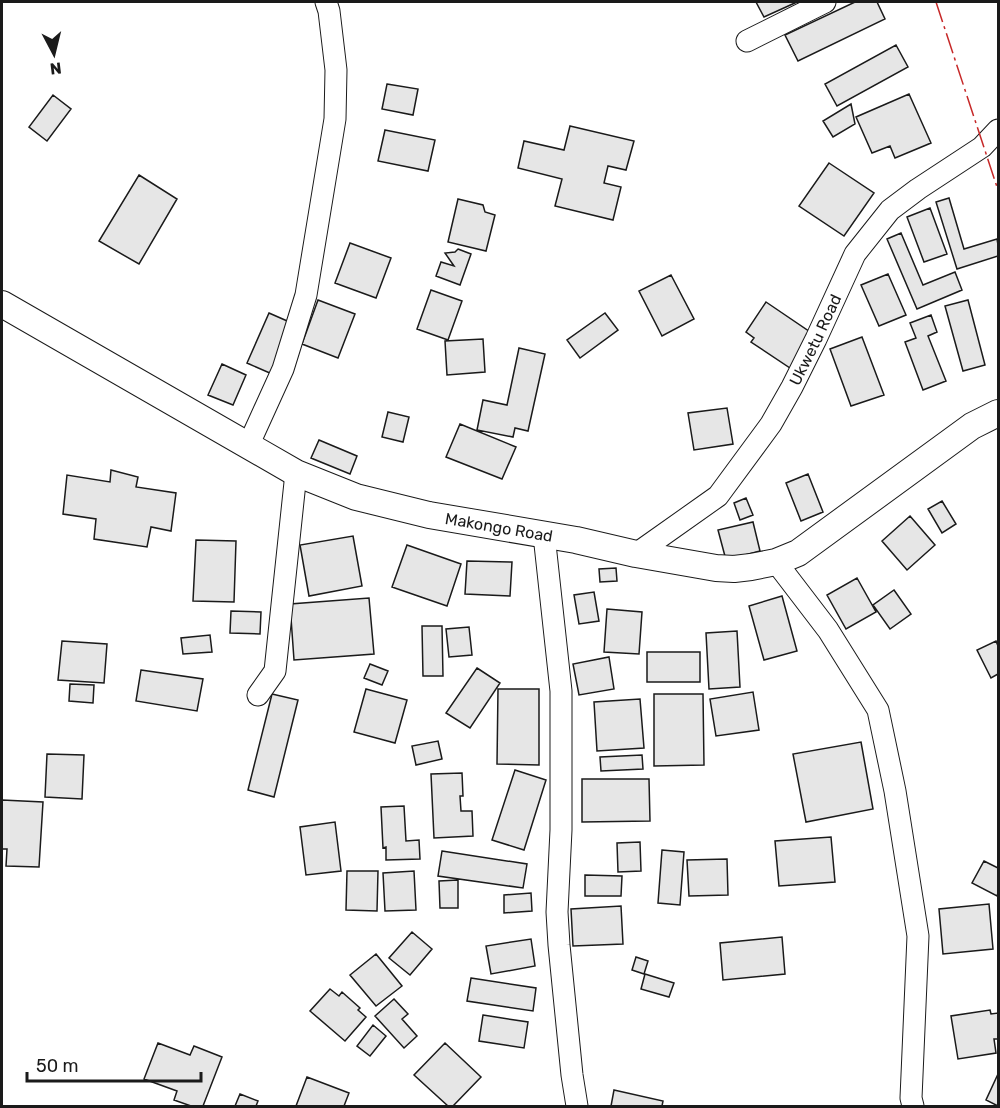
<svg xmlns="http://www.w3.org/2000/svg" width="1000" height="1108" viewBox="0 0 1000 1108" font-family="Rubik,sans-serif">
	<rect width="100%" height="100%" fill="#fff"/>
	<!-- building -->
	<path fill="#e6e6e6" stroke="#1a1a1a" stroke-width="1.5" d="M756,2H797L764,17Z
		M855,2H877L885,19L798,61L785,35Z
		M896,45L908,67L837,106L825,84Z
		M387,84L418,89L413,115L382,109Z
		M909,94L931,143L895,158L890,146L872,153L856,117Z
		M53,95L71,109L47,141L29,127Z
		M851,104L855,124L833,137L823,121Z
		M570,126L634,141L626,170L608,166L604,183L621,187L613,220L555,206L562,179L518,168L524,141L564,150Z
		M385,130L435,140L428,171L378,161Z
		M829,163L874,193L844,236L799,206Z
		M139,175L177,199L139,264L99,241Z
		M949,198L964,249L997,239L998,245V256L957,269L936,202Z
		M458,199L483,205L485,212L495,215L486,251L448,242Z
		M930,208L947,254L924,262L907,217Z
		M901,233L923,285L955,272L962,290L917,309L887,239Z
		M350,243L391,258L376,298L335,283Z
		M458,249L471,254L460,285L436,276L441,262L454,266L445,253L455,252Z
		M888,274L906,315L879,326L861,285Z
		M671,275L694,319L662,336L639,291Z
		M431,290L462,301L448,340L417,329Z
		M318,300L355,314L338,358L302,344Z
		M968,300L985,365L963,371L945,306Z
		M766,302L816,336L793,370L751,342L754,338L746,332Z
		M269,313L294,324L272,374L247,363Z
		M605,313L618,330L580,358L567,340Z
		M931,315L937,332L928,336L946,381L923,390L905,342L916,338L910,323Z
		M862,337L884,395L851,406L830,349Z
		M483,339L485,372L447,375L445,341Z
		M519,348L545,354L528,431L515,428L513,437L477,430L483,400L507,405Z
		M222,364L246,375L233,405L208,395Z
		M727,408L733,444L694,450L688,413Z
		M388,412L409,417L403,442L382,437Z
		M460,424L516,447L502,479L446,457Z
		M319,440L357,456L350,474L311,458Z
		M111,470L138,477L136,487L176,493L171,531L151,527L147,547L94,539L96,519L63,514L67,475L110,482Z
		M808,474L823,512L801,521L786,483Z
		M746,498L753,515L740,520L734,503Z
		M942,501L956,524L942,533L928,509Z
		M910,516L935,545L907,570L882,541Z
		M753,522L760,551L726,560L718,530Z
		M353,536L362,586L309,596L300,545Z
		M196,540L236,541L234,602L193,601Z
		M407,545L461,564L447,606L392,587Z
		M467,561L512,562L510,596L465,594Z
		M616,568L617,581L600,582L599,569Z
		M857,578L876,612L846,629L827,595Z
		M894,590L911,614L890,629L873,605Z
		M594,592L599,621L579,624L574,595Z
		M782,596L797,651L764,660L749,606Z
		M369,598L374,654L294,660L290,604Z
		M607,609L642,612L639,654L604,652Z
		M231,611L261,612L260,634L230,633Z
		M422,626H442L443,676H423Z
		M469,627L472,655L449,657L446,629Z
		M737,631L740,687L709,689L706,633Z
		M210,635L212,652L183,654L181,638Z
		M62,641L107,644L104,683L58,680Z
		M996,641L998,646V674L991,678L977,650Z
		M647,652H700V682H647Z
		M609,657L614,689L579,695L573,664Z
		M370,664L388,671L382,685L364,678Z
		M477,668L500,683L470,728L446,713Z
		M141,670L203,679L197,711L136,701Z
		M70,684L94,685L93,703L69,701Z
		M366,689L407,700L395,743L354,732Z
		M498,689H539V765L497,764Z
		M753,692L759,730L716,736L710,699Z
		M272,694L298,700L274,797L248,790Z
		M654,694H703L704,765L654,766Z
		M640,699L644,748L597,751L594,702Z
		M438,741L442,759L416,765L412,746Z
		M861,742L873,809L806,822L793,754Z
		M47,754L84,755L82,799L45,797Z
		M642,755L643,769L601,771L600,757Z
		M515,770L546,780L524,850L492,840Z
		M462,773L463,796H460L461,811H472L473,836L434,838L431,774Z
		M582,779H649L650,821L582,822Z
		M2,800L43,802L39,867L6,866L7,849H2Z
		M404,806L406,841L419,840L420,859L386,860V847L383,848L381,807Z
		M335,822L341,871L306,875L300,827Z
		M831,837L835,882L779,886L775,841Z
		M640,842L641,871L618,872L617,843Z
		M662,850L684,852L680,905L658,903Z
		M442,851L527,864L523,888L438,876Z
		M727,859L728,895L689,896L687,860Z
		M984,861L998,868V893L997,896L972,883Z
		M347,871H378L377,911L346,910Z
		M414,871L416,910L385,911L383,873Z
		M585,875L622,876L621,896H585Z
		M458,880V908H440L439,881Z
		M531,893L532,911L504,913V895Z
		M989,904L993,949L943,954L939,909Z
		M621,906L623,944L573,946L571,909Z
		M412,932L432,949L410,975L389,958Z
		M782,937L785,974L723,980L720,943Z
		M531,939L535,966L491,974L486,946Z
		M376,954L402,986L376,1006L350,975Z
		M636,957L648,961L644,974L632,970Z
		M645,974L674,983L669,997L641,989Z
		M471,978L536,988L533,1011L467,1001Z
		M330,989L339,996L342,992L360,1008L358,1010L366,1017L345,1041L310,1011Z
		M394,999L408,1014L402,1019L417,1036L404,1048L375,1016Z
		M990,1010L991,1014L998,1013V1039H994L996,1053L958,1059L951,1016Z
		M483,1015L528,1022L524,1048L479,1041Z
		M373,1025L386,1036L370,1056L357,1046Z
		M158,1043L190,1055L194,1046L222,1057L203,1106H191L174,1100L177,1091L144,1079Z
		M445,1043L481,1077L453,1106H448L414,1075Z
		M998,1074V1106L986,1100Z
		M307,1077L349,1093L344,1106H296Z
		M614,1090L663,1101L662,1106H611Z
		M240,1094L258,1101L256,1106H235Z"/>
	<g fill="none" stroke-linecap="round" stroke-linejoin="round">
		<!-- minor casing -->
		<g stroke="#1a1a1a" stroke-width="23">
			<g id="minor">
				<path d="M747,41L825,2"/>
				<path d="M248,446L283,369L306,295L335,119L336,70L329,11L326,2"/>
				<path d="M544,535L561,691V830L557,912L559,945L572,1075L577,1106"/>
				<path id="s1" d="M636,554L718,496L771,424L792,387L816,339L855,254L890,210L918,189L982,147L998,130"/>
				<path d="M776,562L828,630L878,710L895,791L918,936L911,1098L913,1106"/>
				<path d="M258,695L275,671L296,473"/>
			</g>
		</g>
		<!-- tertiary casing -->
		<g stroke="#1a1a1a" stroke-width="28">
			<g id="tertiary">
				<path id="s2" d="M2,304L296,473L356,497L429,515L576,540L636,554L716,568L734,569L751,567L776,562L798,553L972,426L998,413"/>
			</g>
		</g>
		<!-- minor -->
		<use href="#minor" stroke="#fff" stroke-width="21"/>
		<!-- tertiary -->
		<use href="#tertiary" stroke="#fff" stroke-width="26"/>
		<!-- power -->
		<path stroke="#c62828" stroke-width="1.5" stroke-dasharray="21 4.5 3 4.5" stroke-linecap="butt" d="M936,2L998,190"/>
	</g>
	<g text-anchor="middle" stroke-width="4.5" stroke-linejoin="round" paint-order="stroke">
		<!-- street labels -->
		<g font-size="16" fill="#1a1a1a" stroke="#fff">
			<text dy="6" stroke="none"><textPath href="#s1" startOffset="285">Ukwetu Road</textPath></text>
			<text dy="6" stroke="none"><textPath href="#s2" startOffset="550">Makongo Road</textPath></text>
		</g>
	</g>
	<!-- border -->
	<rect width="1000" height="1108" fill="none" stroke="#1a1a1a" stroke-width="6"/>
	<!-- north arrow -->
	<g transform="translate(54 54) rotate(173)" stroke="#ffffff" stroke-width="4.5" paint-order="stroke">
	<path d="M0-4.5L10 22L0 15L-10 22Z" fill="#1a1a1a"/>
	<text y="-9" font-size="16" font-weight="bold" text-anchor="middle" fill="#1a1a1a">N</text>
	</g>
	<!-- scale -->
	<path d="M27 1072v9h174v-9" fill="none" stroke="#1a1a1a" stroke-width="3"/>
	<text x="36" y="1072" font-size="18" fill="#1a1a1a" stroke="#ffffff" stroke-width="4.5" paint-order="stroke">50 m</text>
</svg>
